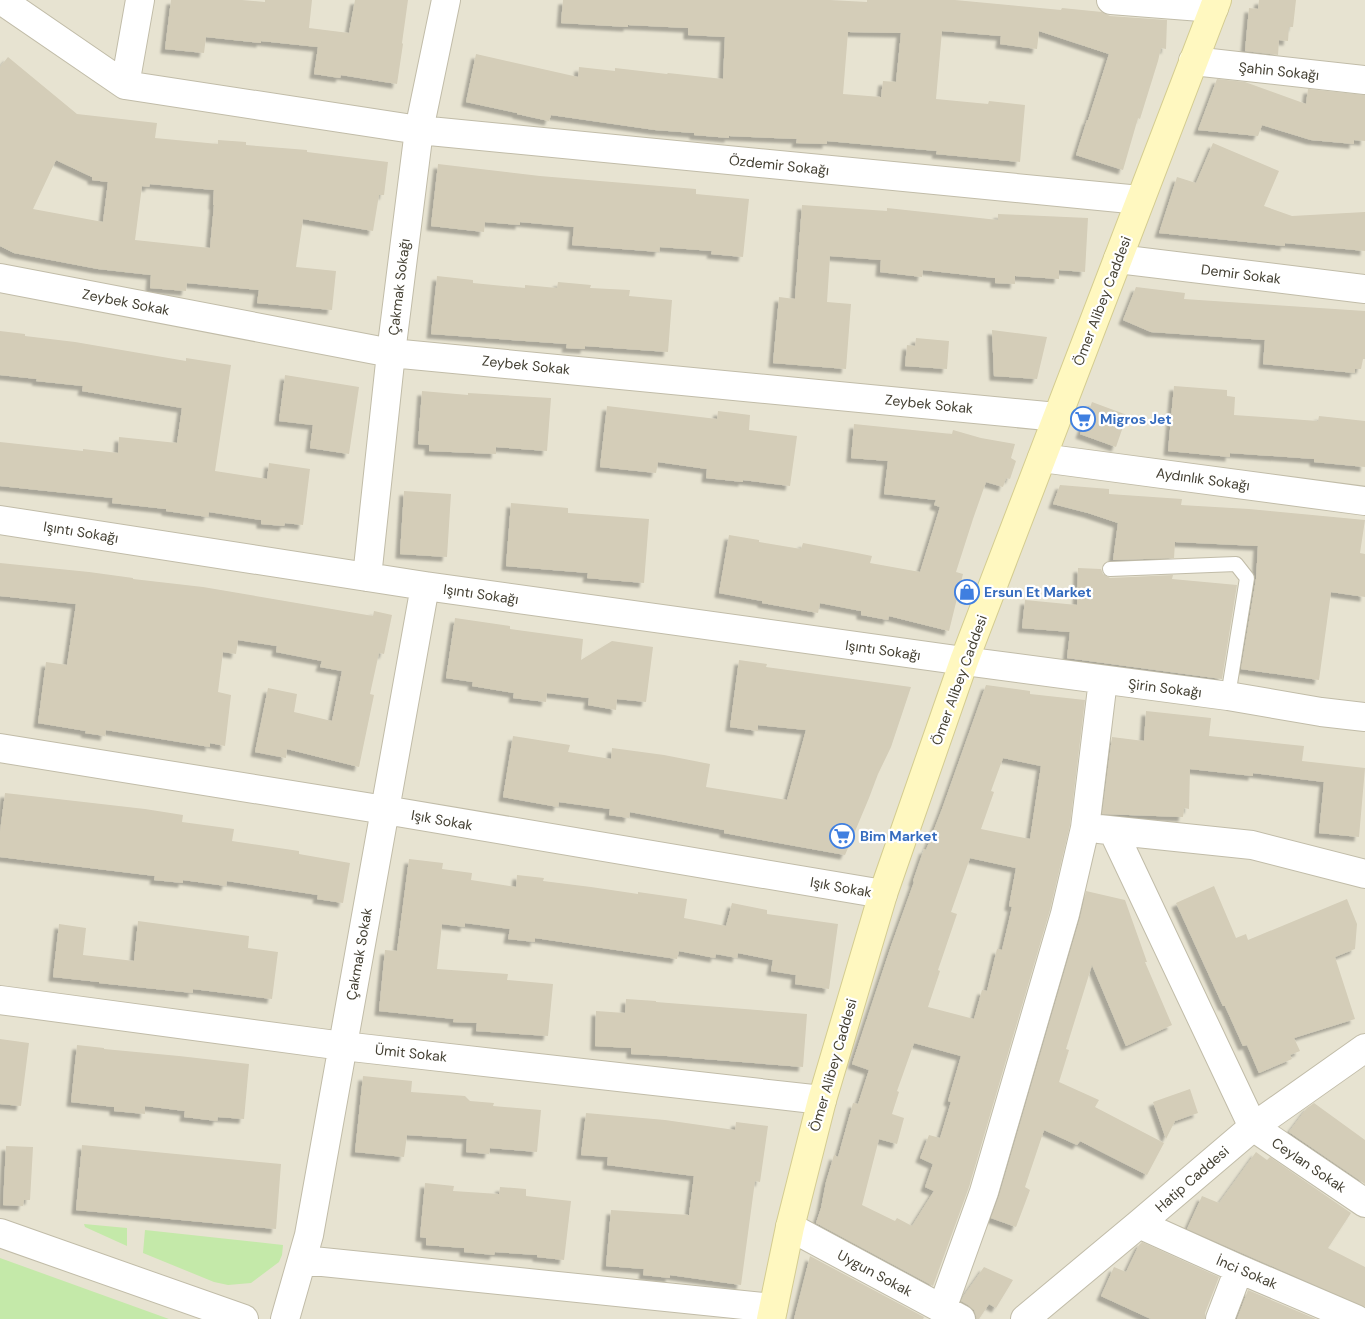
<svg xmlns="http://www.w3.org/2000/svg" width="1365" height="1319" viewBox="0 0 1365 1319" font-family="'DM Sans',sans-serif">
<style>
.residential{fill:#e7e3d1}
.green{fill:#c4e9a9}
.building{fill:#d4cdb8;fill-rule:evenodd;filter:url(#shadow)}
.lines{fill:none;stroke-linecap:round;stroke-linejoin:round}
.service-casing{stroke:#c1bca8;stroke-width:16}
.minor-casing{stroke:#c1bca8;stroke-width:30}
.secondary-casing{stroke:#d4cc90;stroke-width:30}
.service{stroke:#fff;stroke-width:14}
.minor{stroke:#fff;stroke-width:28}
.secondary{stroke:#fff8c0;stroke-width:28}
.labels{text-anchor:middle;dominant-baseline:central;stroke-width:4.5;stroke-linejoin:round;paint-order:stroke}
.street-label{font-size:14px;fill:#444033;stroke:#fff}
.shop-label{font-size:14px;font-weight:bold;fill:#366cbe;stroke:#fff;text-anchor:start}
</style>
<defs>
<filter id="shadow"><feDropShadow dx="-4.5" dy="4.5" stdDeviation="1" flood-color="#0004"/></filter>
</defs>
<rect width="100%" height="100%" fill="#f2f0e3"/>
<path class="residential" d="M0,0H1365V1319H0Z"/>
<path class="green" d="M84,1224L127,1228V1246L85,1227Z
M145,1230L283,1245L282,1255L279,1262L251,1283L228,1285L214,1282L143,1253Z
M0,1258L169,1319H0Z"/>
<path class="building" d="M171,0H242L265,2V0H312L309,28L349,33L355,0H408L402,43L403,44L397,84L341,75L340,78L314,74L318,47L261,41V43L206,37L204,53L165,49Z
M563,0H830L867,2V0H955L1061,10L1062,8L1102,12L1110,16L1167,20L1166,49L1161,48L1158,61L1140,119L1138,118L1123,170L1076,155L1087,120H1088L1109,54L1039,31L1037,49L1000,44L1001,36L942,31L936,99L988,104L989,101L1025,105L1020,162L936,154L937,151L827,141V144L796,143L797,139L729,136V138L694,135V133L655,130L551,115L549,121L517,114V113L466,102L476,54L578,77L579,67L615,71V68L667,74L668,73L723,79L725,37L688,35V28L628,25V27L561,23ZM848,32L901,33L896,82L883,81L881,97L843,94Z
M1259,0H1296L1293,27H1289L1288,41L1279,40L1278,55L1245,51L1249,8L1258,9Z
M8,57L77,114L157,123L155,138L218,144V140L246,142V145L307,150V152L388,162L384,195H379L373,231L303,219L296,267L336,271L332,310L257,303L259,290L187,283L186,291L150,288L151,275L98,269L14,253L0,246V67ZM56,160L92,177V180L108,182L103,222L33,209ZM150,184L214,190L213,205H214L210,248L135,240L142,186L149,187Z
M1217,79L1245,82L1306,104L1308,89L1365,95V141L1354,140V144L1311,140L1262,125L1258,136L1198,130Z
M1213,143L1279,171L1264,206L1292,216L1365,212V251L1285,243V246L1159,233L1177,177L1196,183Z
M438,164L540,176L696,189V194L749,199L743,257L711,254L712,251L660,247L659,252L572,245L574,227L520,222V225L485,222L484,232L431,226Z
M802,205L887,211V208L998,220V214L1088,218L1085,272L1059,270V279L1015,276V284L995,283V278L923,270L922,277L880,272L881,260L830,256L827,302L851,304L846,369L773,363L779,297L795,299Z
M437,276L473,280V283L525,288V285L557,288L558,282L591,285L590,288L630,290L629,296L672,300L668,352L585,346V349L566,348L567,344L431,334Z
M1136,287L1185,293L1184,299L1365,311V359H1363L1361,369H1355V373L1263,364L1265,340L1151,332L1123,320Z
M992,330L1047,337L1037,379L994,376Z
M0,331L25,334V336L75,342L186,361V358L231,365L215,471L267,479L269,463L310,469L303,525L285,523L284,526L261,524V520L209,512L208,517L166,511V509L112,503L113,498L0,486V442L83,451V449L118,453L119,437L177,443L182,408L82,391L83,386L36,381L37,379L0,375Z
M916,338L949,341L947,369L905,366L907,345L915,346Z
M285,375L359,387L349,454L310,448L313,425L279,421Z
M1174,386L1227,390V396L1235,397L1234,415L1318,421L1319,416L1365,421V467L1314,462V459L1230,453V457L1168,451Z
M422,391L468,395V393L551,398L547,451L496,447V454L429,451V445L418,444Z
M1092,402L1127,415L1116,447L1080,434Z
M607,406L717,419L718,411L750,415L749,430L797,436L790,486L743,480V482L706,478L707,469L658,462L656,473L600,467Z
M854,424L952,434L953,430L981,438L1015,444L1011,458L1016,461L1010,479L1006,478L1003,487L986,482L973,519L956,572L963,574L949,631L889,616L888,620L861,615V611L820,603L818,613L762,603V601L719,593L729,535L759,540V542L801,549L803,543L852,552L872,556L870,563L920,572L940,507L934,505L936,500L884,494L888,461L851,458Z
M1060,485L1109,489V494L1182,499L1181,505L1249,509L1365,520L1360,553L1365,554V597L1331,592L1319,680L1241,669L1256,579L1258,546L1175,542L1174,558L1113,560L1118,523L1088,513L1053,504Z
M404,491L451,494L447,557L400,554Z
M511,503L568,508V513L649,519L644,583L587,578L588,573L506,566Z
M0,563L89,572L133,578V579L203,587L373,616L374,611L392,615L384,654L379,653L370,694L374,695L359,767L287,749L286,758L255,752L268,688L297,694L294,712L332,721L342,671L320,667L322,661L276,652L277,646L238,640L236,654L223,652L218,692L231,695L225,746L210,743V747L106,730L105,736L85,733L86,731L38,723L46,662L67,665L76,604L0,596Z
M1078,568L1101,569L1103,574L1110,578L1173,575L1172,579L1237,585L1222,679L1067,658L1070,632L1022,628L1025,600L1077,605Z
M455,618L510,626V629L583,639L581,660L612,641L653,647L646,702L617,699L616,710L588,705L589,698L547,693L546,702L513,698L514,693L472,686L473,682L446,678Z
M739,660L767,664L766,667L911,687L891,747L878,774L869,798L845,855L724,833V830L630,812L629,818L609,815L610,809L559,802L558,807L503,797L513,736L570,745L568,752L611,759L612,748L664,755L710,764L706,787L787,800L806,730L758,725V731L730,727Z
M986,685L1030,691V694L1085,700L1070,825L1050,910L969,1187L933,1286L816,1223L821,1208L826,1182L834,1155L838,1157L853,1103L858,1104L869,1070L852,1064L891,946L914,882L913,881L924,849L926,850L942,809ZM1003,758L1041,766L1030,839L981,829L994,792L991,791ZM970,858L1016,868L1009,906L1012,907L1002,950L997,949L987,991L982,990L974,1019L928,1007L940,971L938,970L957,914L951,912ZM914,1043L961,1056L948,1101L951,1102L940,1138L929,1135L920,1158L933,1164L925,1187L934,1191L912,1226L897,1218L895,1221L862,1205L879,1139L897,1144L904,1118L892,1114L899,1092L897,1091Z
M1146,711L1211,718L1209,736L1304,746L1302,761L1365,768L1359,837L1319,833L1324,782L1253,773V776L1190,769L1189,809L1184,808L1183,817L1102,814L1112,737L1144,741Z
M5,793L145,809L183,815L182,822L234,829L232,841L299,851V854L350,863L343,903L317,899L318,895L227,881L226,886L183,880V883L154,880L155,876L0,857V832Z
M409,859L443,863L442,869L472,873L471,880L516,887L517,875L544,878L543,881L591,887L638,894V892L687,899L684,918L726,926L732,903L767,910V914L838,924L829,989L795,984L796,975L771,971L773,960L738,953L737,958L716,954L715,958L679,951L677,959L535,938V942L508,939L510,929L465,923V927L442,924L437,969L508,974L507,980L553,984L548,1036L476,1031L477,1023L453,1022L454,1019L379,1011L385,950L397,951Z
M1214,886L1236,938L1246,934L1248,940L1347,899L1357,924L1355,949L1335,957L1355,1019L1294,1038L1300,1051L1290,1055L1292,1059L1259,1073L1247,1045L1243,1046L1225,1006H1223L1176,903Z
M1086,891L1125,900L1147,962H1145L1172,1025L1126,1046L1092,965L1066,1049L1069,1050L1059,1082L1099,1100L1095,1107L1164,1143L1147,1175L1080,1141L1077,1145L1044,1130L1025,1187L1030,1190L1016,1227L991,1218L999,1196L1080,918Z
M138,921L249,936L248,948L278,952L272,999L193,989V993L99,983V982L53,977L59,924L86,928L83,955L134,961Z
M626,999L656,1001V1002L807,1014L803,1067L667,1056L631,1054V1048L595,1046L596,1011L625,1013Z
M0,1039L29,1043L21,1106L0,1104Z
M77,1045L104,1048V1049L179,1056L249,1064L244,1119L218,1117L217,1121L184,1117L185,1111L145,1106V1114L114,1111V1107L71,1102Z
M363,1076L412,1081L411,1092L465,1096L470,1101L494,1103L493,1106L541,1110L537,1152L490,1148L489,1154L466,1152L467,1139L407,1135L404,1157L355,1152Z
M1190,1089L1198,1113L1175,1121L1166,1139L1153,1102Z
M1314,1103L1365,1140V1184L1289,1132L1307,1108Z
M586,1113L665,1120L735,1130L736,1122L768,1126L760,1182L755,1181L741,1285L670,1275V1278L643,1275L644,1269L606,1266L611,1210L689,1215L694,1176L607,1165L608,1157L581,1155Z
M82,1145L281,1164L276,1229L76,1210Z
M6,1146L33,1147L30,1200H24L23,1206L3,1205Z
M1256,1152L1267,1160L1270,1157L1351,1213L1328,1248L1365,1267V1307L1187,1229L1202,1196L1219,1203Z
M425,1183L454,1186L453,1191L499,1194L500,1187L526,1189V1196L571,1201L564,1260L537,1257V1255L495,1252L494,1255L464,1252V1248L426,1245V1238L420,1237Z
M1142,1242L1219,1277L1205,1313V1319H1151L1101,1296L1114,1267L1126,1272L1139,1245Z
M810,1256L924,1317L923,1319H794Z
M984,1267L1013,1280L996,1308L989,1304L979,1319H977L974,1310L968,1305L961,1301L963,1297Z
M1248,1290L1316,1319H1237Z"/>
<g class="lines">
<defs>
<path id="service" d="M1110,569L1236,564L1247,578L1228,696"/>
<path id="minor" d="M1,0L125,85L419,130L1140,200
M1111,0L1214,8
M1193,61L1365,80
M125,85L140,0
M1118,259L1365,289
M0,278L391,353L1057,417
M1042,458L1365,501
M0,520L425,586L964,661L1228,696L1321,712L1365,717
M367,577L391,353L419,130L446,0
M0,748L385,810L883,894
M1099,829L1252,845L1365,874
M1113,831L1253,1127L1365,1203
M0,1000L343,1046L822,1100
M1139,1224L1239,1269L1356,1319
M790,1227L961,1319
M0,1233L244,1319
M303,1260L773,1308
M942,1309L984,1192L1065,914L1085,828L1103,680
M285,1319L309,1235L425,586
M1025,1319L1139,1224L1253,1127L1365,1048
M1220,1319L1239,1269"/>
<path id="secondary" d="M771,1319L790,1227L822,1100L883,894L964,661L1217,0"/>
</defs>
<use href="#service" class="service-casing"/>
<use href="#minor" class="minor-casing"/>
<use href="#secondary" class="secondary-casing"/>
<use href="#service" class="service"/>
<use href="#minor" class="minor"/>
<use href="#secondary" class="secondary"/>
</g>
<defs>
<symbol id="supermarket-ring" viewBox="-11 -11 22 22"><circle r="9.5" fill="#fff" stroke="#3f7fe0" stroke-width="1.5"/><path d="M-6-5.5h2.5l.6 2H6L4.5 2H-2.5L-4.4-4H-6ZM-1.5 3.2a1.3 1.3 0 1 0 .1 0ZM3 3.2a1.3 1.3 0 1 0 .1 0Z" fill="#3f7fe0"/></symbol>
<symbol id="shop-ring" viewBox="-11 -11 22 22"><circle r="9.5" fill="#fff" stroke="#3f7fe0" stroke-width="1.5"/><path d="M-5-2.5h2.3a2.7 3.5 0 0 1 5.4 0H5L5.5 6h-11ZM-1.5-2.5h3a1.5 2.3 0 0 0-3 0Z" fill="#3f7fe0"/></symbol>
</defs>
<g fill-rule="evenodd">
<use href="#supermarket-ring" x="1069" y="405" width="28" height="28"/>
<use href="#shop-ring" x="953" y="578" width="28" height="28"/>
<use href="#supermarket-ring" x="828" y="822" width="28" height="28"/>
</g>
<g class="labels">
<g class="street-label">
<text transform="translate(1279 71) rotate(6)">Şahin Sokağı</text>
<text transform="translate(779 165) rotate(6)">Özdemir Sokağı</text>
<text transform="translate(1241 274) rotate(7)">Demir Sokak</text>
<text transform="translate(399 287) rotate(-83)">Çakmak Sokağı</text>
<text transform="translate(1102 301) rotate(-69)">Ömer Alibey Caddesi</text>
<text transform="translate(126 302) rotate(11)">Zeybek Sokak</text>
<text transform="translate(526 365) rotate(6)">Zeybek Sokak</text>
<text transform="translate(929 404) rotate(6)">Zeybek Sokak</text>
<text transform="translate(1203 479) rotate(8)">Aydınlık Sokağı</text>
<text transform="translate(81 532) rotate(9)">Işıntı Sokağı</text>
<text transform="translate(481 594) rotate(8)">Işıntı Sokağı</text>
<text transform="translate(883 650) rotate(8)">Işıntı Sokağı</text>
<text transform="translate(959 680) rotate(-70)">Ömer Alibey Caddesi</text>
<text transform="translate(1165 688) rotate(7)">Şirin Sokağı</text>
<text transform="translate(442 820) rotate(10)">Işık Sokak</text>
<text transform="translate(841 887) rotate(10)">Işık Sokak</text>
<text transform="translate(359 954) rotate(-80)">Çakmak Sokak</text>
<text transform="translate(411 1053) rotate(6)">Ümit Sokak</text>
<text transform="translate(833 1065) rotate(-74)">Ömer Alibey Caddesi</text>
<text transform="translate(1309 1165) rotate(34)">Ceylan Sokak</text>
<text transform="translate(1192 1179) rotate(-41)">Hatip Caddesi</text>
<text transform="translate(1247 1272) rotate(23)">İnci Sokak</text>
<text transform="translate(875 1273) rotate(28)">Uygun Sokak</text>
</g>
<g class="shop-label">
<text x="1100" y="419">Migros Jet</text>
<text x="984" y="592">Ersun Et Market</text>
<text x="860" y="836">Bim Market</text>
</g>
</g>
</svg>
